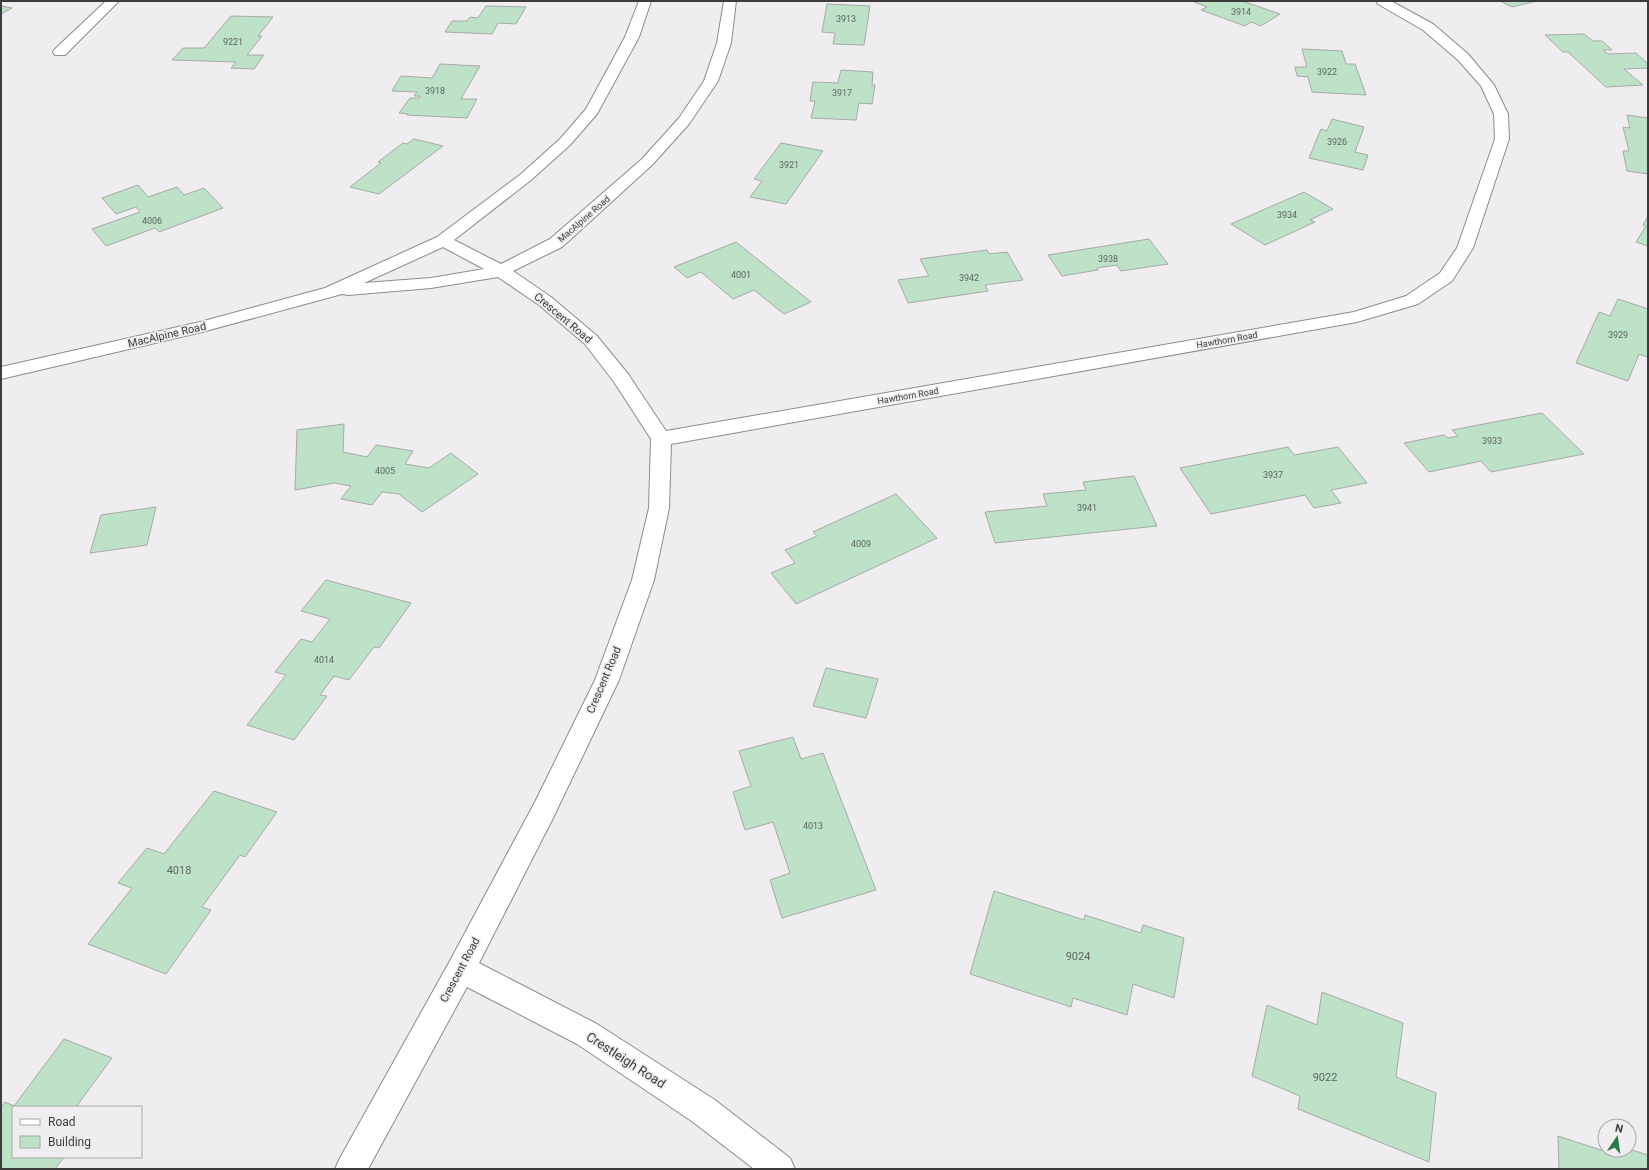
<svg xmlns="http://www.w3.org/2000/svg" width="1649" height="1170" viewBox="0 0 1649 1170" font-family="Roboto,sans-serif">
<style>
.building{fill:#bee2c8;stroke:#a6a9a7}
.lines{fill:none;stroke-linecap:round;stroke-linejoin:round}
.street-casing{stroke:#8d8b8d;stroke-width:2}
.street{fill:#fff;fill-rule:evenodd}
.labels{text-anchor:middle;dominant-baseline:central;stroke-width:3.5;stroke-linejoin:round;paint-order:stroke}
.number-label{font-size:9px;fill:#5c6660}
.far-street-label{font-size:9px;fill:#3c3c3d;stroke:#f0edf0}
.street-label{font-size:11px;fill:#3c3c3d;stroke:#f0edf0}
.near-number-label{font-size:11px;fill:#5c6660}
.near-street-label{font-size:13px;fill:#3c3c3d;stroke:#f0edf0}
</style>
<rect width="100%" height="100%" fill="#f0edf0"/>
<path class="building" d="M1192,1H1242L1280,14L1261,26L1251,22L1245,26L1201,10L1207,7Z
M1500,1H1537L1512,7Z
M827,4L870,6L864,45L833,44L835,33L822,32Z
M1,6L12,8L1,14Z
M486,6L526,7L516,24L498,23L492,34L445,32L452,21H467L470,17L478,18Z
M231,16L273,17L258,36H262L247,55H264L254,69L231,68L236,62L172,60L183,48H204Z
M1584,34L1593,41H1602L1612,50H1603L1608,54L1636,53L1648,64V68L1624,69L1643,85L1606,87L1568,52H1563L1545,35Z
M1302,49L1342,51L1346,64H1355L1366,95L1312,92L1308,77L1297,76L1295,67H1307Z
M440,64L480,66L461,99H477L467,118L407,115L408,114L399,113L410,98H419L420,96H414L417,92L392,91L401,76L432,78Z
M841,70L873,72L872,85H875L872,104L859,103L856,120L811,118L815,101H810L813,82L838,83Z
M1627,115L1648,118V174L1627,171L1623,151H1629L1623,127L1630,128Z
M1332,119L1364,127L1355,152L1368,155L1363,170L1309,158L1321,129L1327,131Z
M414,139L443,146L379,194L350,187L381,163L378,162L403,143L407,144Z
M781,143L823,151L786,204L750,197L762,181L754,179Z
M138,185L148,197L177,187L184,195L204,188L223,208L159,232L155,228L106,246L92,229L140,212L136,207L116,214L102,198Z
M1304,192L1333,209L1310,220L1315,222L1265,245L1231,224Z
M1648,216V246L1636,242L1646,226L1643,225Z
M1149,239L1168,264L1121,271L1117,265L1097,268L1098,270L1062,276L1048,255Z
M736,242L811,302L784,314L754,290L733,299L701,272L687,278L674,267Z
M987,250L989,254L1007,252L1023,280L985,285L988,291L908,303L898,280L929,276L920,259Z
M1618,299L1648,309V357L1639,354L1628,381L1576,363L1599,312L1610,316Z
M1542,413L1584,454L1491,472L1481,461L1429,472L1404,443L1444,435L1448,438L1458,436L1452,430Z
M344,424L343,452L367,457L376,445L413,451L405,464L429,468L451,453L478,474L422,512L399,494L382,492L372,505L341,499L351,486L334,483L295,490L297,430Z
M1288,447L1294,455L1338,447L1367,483L1331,490L1341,503L1314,508L1305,495L1211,514L1180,468Z
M1134,476L1157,526L995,543L985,512L1047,506L1043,494L1086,490L1083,482Z
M896,494L937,538L796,604L771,573L795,563L785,550L817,536L813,532Z
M156,507L147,545L90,553L101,515Z
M326,580L411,603L379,648L374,647L349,680L334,676L320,695L327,696L294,740L247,725L286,675L275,672L301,639L312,642L330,619L301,611Z
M826,668L878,679L866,718L813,706Z
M793,737L801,759L823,753L876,890L782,918L770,880L790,873L773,822L745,830L733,792L751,786L739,751Z
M214,791L277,812L245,857L240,855L202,907L211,910L166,974L88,944L132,888L118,883L147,848L164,854Z
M994,891L1084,920L1085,915L1141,933L1143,925L1184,938L1174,998L1133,984L1127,1015L1073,998L1071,1007L970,974Z
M1322,992L1403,1023L1396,1077L1436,1093L1429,1162L1298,1109L1300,1096L1252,1076L1267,1005L1317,1025Z
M64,1039L112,1058L76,1107H13V1157H64L55,1169H1V1108L5,1102L14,1106Z
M1558,1136L1613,1154V1150H1629V1149L1648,1155V1169H1559Z"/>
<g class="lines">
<defs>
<path id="street" d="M106,1H119L65,55H55L53,52L55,49Z
M639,1H651L639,37L597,114L570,145L531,180L454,240L501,264L550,239L642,159L679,118L704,81L717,43L724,1H736L731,43L718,81L689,124L652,165L562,247L513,271L551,297L597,336L628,374L666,431L1354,312L1406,296L1440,273L1457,248L1495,139L1494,114L1481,86L1458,60L1423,30L1378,4L1376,1H1391L1433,24L1468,54L1494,85L1508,114L1509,139L1473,248L1452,281L1418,304L1357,322L671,444L669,508L654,580L619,680L553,818L479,963L597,1024L715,1100L790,1158L795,1169H754L693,1122L577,1044L467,987L368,1169H335L340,1158L451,959L535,802L595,680L632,580L649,508L651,439L614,382L585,344L539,305L498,277L431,288L348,295L342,294L202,332L1,379V367L200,322L325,288L437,237L521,174L560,139L586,109L625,37ZM443,247L484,269L431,278L364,283Z"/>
</defs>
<use href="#street" class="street-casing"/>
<use href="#street" class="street"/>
</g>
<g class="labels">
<g class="number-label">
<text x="1241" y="12">3914</text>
<text x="846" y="19">3913</text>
<text x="233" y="42">9221</text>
<text x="1327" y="72">3922</text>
<text x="435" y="91">3918</text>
<text x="842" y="93">3917</text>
<text x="1337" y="142">3926</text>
<text x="789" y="165">3921</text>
<text x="1287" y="215">3934</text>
<text x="152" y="221">4006</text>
<text x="1108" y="259">3938</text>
<text x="741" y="275">4001</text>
<text x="969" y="278">3942</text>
<text x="1618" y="335">3929</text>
<text x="1492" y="441">3933</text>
<text x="385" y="471">4005</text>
<text x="1273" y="475">3937</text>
<text x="1087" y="508">3941</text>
<text x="861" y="544">4009</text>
<text x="324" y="660">4014</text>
<text x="813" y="826">4013</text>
</g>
<g class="far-street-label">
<text transform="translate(584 219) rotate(-41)">MacAlpine Road</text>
<text transform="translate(1227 340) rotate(-10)">Hawthorn Road</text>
<text transform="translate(908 396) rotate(-10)">Hawthorn Road</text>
</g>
<g class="street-label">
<text transform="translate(563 318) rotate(40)">Crescent Road</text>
<text transform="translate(167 335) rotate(-13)">MacAlpine Road</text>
<text transform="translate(604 680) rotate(-67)">Crescent Road</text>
<text transform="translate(460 970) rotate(-62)">Crescent Road</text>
</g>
<g class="near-number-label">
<text x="179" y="870">4018</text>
<text x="1078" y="956">9024</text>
<text x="1325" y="1077">9022</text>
</g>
<g class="near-street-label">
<text transform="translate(626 1060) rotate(33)">Crestleigh Road</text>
</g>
</g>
<rect width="1649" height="1170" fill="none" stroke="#3c3c3d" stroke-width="4"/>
<rect x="12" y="1106" width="130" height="52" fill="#f0edf0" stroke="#a8a6a8"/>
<rect x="20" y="1119" width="20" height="6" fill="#ffffff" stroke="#a8a6a8"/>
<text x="48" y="1126" font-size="12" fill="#3c3c3d">Road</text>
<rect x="20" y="1136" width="20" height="12" fill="#bee2c8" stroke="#a8a6a8"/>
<text x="48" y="1146" font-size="12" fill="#3c3c3d">Building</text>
<g transform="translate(1617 1138) rotate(13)"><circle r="19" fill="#f0edf0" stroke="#a8a6a8"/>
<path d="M0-3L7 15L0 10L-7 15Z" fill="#2b7a4a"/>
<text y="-6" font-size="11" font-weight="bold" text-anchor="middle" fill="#3c3c3d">N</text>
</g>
</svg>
